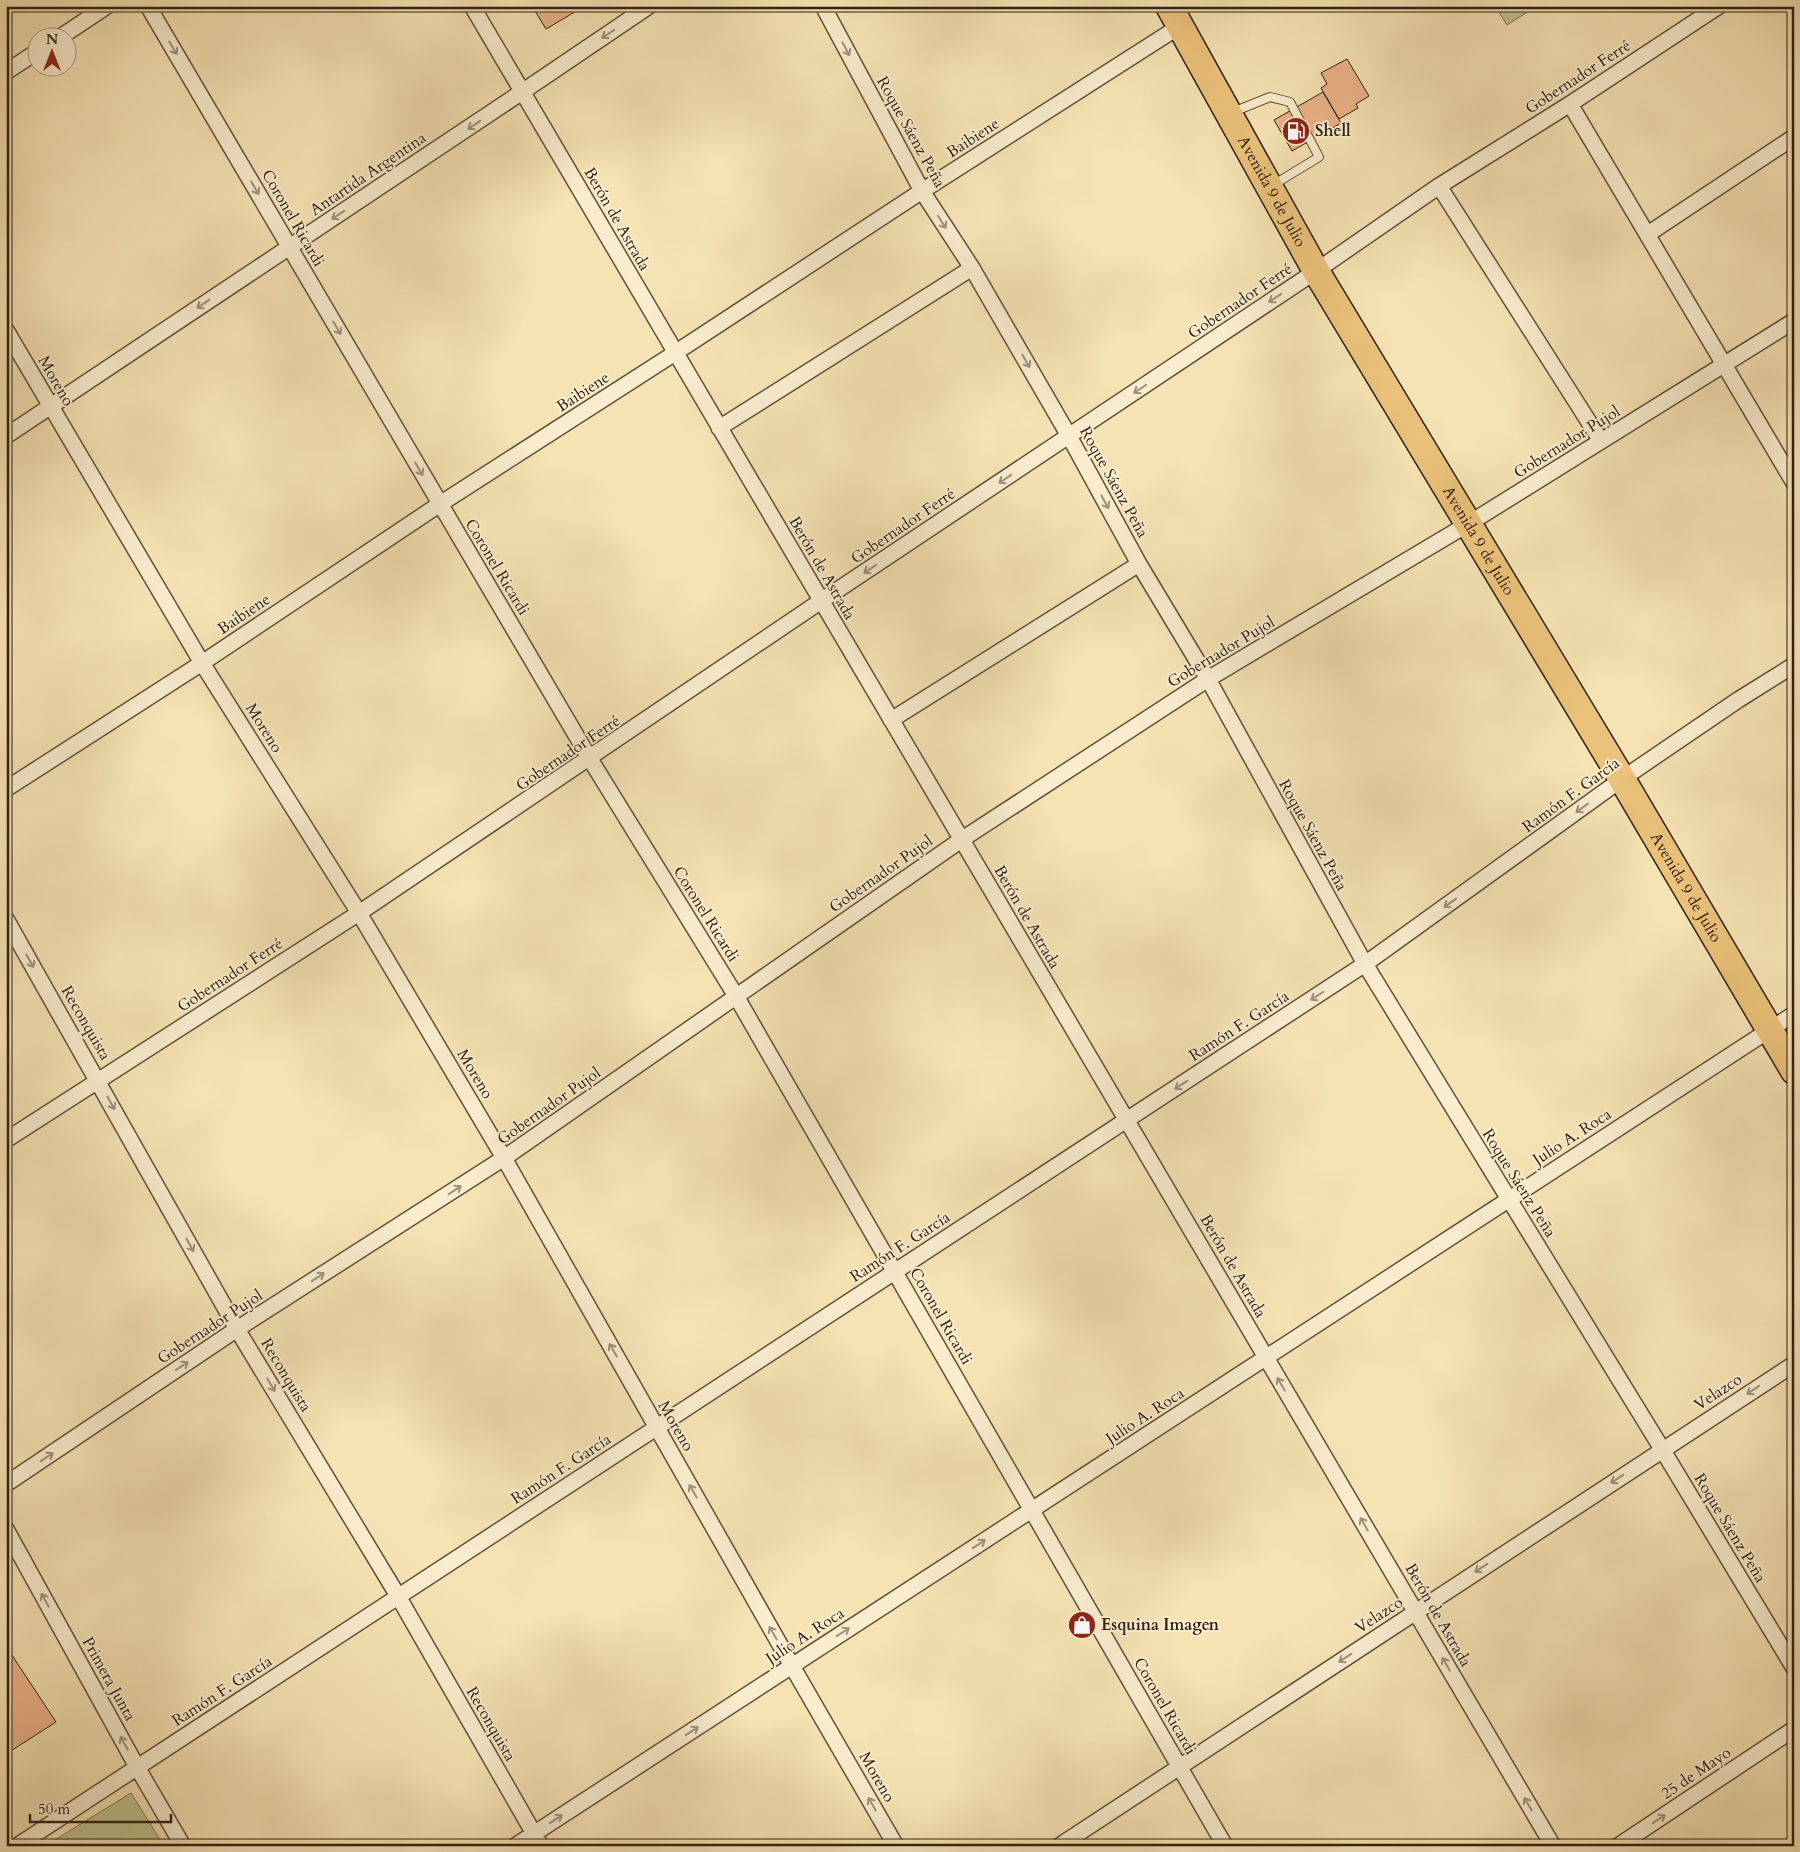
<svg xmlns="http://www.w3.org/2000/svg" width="1800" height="1852" viewBox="0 0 1800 1852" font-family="Cardo,serif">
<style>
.green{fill:#bdc38c;stroke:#767250}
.building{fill:#ecb48a;stroke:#2e2115}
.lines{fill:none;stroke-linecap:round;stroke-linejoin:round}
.service-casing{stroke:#60523c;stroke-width:10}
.minor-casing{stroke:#60523c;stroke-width:18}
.trunk-casing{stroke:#2e2115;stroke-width:29}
.service{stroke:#f9edce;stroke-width:8}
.minor{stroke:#f9edce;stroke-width:15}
.trunk{stroke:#ebc27a;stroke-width:26}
.oneway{stroke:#9e917b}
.labels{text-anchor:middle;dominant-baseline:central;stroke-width:4;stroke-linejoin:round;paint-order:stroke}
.street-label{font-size:16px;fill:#2e2115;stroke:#f9edce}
.poi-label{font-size:16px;font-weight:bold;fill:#2e2115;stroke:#f9edce;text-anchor:start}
</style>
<rect width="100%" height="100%" fill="#f6e3b3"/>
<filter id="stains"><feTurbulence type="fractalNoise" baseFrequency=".004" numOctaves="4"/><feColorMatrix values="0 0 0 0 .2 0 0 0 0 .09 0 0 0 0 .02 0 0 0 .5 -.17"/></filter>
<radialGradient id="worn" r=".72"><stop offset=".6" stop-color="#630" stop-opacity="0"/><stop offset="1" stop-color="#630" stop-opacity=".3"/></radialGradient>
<path class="green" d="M1495,6H1537L1507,25Z
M131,1793L164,1846H45Z"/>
<path class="building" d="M532,6H585L546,29Z
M1347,59L1369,96L1356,104L1358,108L1339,119L1321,88L1327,84L1321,73Z
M1323,92L1341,123L1292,151L1274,120Z
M6,1646L56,1722L6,1754Z"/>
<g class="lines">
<defs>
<path id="service" d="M1233,112L1270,97L1290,102L1319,157L1273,185"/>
<path id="minor" d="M148,6L590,759L736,996L1225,1846
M472,6L1553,1846
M823,6L922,191L972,268L1069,436L1139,564L1208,679L1365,964L1662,1449L1794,1668
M59,38L107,6
M6,72L38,51
M1570,104L1794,483
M1439,186L1601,441
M1648,234L1794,137
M6,330L202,663L359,913L504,1158L792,1666L896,1846
M719,428L972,268
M6,436L522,92L649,6
M891,720L1139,564
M6,789L202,663L440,504L675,353L922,191L1180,26
M6,919L237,1329L398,1596L541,1846
M6,1140L359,913L821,601L1316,271L1439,186L1570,104L1719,6
M6,1484L237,1329L504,1158L961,840L1208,679L1468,524L1794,321
M6,1529L137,1767L183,1846
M17,1846L1365,964L1622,779L1738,700L1794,665
M515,1846L1794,1014
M1059,1846L1794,1364
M1618,1846L1794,1729"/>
<g id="trunk">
<path id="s1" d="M1169,6L1316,271L1622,779L1794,1071"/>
</g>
</defs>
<use href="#service" class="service-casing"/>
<use href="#minor" class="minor-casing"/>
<use href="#trunk" class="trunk-casing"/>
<use href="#service" class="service"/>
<use href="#minor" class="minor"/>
<use href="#trunk" class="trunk"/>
</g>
<defs><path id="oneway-shaft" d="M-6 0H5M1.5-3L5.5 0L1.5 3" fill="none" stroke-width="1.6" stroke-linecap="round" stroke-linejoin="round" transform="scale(1.25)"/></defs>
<g class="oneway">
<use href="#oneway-shaft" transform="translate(608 34) rotate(146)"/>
<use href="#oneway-shaft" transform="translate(173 48) rotate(59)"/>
<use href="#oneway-shaft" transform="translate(846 49) rotate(62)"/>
<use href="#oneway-shaft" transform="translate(474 125) rotate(146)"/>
<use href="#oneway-shaft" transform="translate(255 188) rotate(59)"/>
<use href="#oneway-shaft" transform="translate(338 215) rotate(146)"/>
<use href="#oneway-shaft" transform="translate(942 222) rotate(57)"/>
<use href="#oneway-shaft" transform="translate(1275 298) rotate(146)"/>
<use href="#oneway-shaft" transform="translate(203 304) rotate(146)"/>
<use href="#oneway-shaft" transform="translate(337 328) rotate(60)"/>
<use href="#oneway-shaft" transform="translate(1026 361) rotate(60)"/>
<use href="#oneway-shaft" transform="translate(1140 389) rotate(146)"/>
<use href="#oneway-shaft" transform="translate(419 469) rotate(60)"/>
<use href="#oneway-shaft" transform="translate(1005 479) rotate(146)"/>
<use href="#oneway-shaft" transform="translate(1105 502) rotate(61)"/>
<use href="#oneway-shaft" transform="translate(870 569) rotate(146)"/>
<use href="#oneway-shaft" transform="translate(1582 808) rotate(144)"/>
<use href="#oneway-shaft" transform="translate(1450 903) rotate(144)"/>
<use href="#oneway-shaft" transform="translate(30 961) rotate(60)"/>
<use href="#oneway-shaft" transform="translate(1317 996) rotate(147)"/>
<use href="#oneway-shaft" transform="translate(1181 1085) rotate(147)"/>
<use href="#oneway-shaft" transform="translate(111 1103) rotate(61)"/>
<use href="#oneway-shaft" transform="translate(455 1190) rotate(-33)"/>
<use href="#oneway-shaft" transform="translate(190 1245) rotate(61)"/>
<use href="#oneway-shaft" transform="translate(318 1277) rotate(-33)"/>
<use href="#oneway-shaft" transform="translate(613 1350) rotate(-120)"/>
<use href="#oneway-shaft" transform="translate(182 1366) rotate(-34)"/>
<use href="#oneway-shaft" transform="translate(1281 1384) rotate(-120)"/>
<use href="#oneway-shaft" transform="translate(271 1385) rotate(59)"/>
<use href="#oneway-shaft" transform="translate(1753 1390) rotate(147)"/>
<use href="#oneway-shaft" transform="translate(47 1457) rotate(-34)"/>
<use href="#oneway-shaft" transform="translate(1617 1479) rotate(147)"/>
<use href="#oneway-shaft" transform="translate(693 1491) rotate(-120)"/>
<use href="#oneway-shaft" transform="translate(1364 1524) rotate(-120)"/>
<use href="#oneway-shaft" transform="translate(979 1544) rotate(-33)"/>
<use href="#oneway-shaft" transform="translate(1481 1568) rotate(147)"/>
<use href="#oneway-shaft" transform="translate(45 1600) rotate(-119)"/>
<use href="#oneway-shaft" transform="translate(843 1632) rotate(-33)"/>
<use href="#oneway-shaft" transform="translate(773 1633) rotate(-120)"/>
<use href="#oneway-shaft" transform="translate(1345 1658) rotate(147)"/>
<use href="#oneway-shaft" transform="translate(1446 1664) rotate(-120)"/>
<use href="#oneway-shaft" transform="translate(692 1731) rotate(-33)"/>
<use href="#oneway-shaft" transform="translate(124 1743) rotate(-119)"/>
<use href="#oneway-shaft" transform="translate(872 1804) rotate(-120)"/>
<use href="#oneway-shaft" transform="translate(1528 1804) rotate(-120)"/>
<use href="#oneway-shaft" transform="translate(556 1819) rotate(-33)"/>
<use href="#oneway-shaft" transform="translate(1659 1819) rotate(-34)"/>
</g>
<defs>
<symbol id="fuel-disc" viewBox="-11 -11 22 22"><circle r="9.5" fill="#8f2418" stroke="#f9edce"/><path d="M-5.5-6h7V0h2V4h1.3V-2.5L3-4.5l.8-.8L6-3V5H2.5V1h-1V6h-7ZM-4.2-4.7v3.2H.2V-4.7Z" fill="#fff"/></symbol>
<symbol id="shop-disc" viewBox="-11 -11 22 22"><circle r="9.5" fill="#8f2418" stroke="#f9edce"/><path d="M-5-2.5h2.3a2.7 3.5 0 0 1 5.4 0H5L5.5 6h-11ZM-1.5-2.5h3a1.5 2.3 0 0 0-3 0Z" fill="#fff"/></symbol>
</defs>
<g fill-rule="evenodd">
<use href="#fuel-disc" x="1280" y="115" width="32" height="32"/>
<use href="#shop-disc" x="1066" y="1609" width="32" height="32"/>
</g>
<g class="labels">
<g class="street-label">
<text transform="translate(1578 77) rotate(-33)">Gobernador Ferré</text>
<text transform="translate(911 132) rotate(61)">Roque Sáenz Peña</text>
<text transform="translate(973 138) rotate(-33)">Baibiene</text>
<text transform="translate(368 174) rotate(-34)">Antartida Argentina</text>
<text stroke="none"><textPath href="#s1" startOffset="212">Avenida 9 de Julio</textPath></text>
<text transform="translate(293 218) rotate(60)">Coronel Ricardi</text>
<text transform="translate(617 219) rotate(60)">Berón de Astrada</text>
<text transform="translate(1240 301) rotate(-34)">Gobernador Ferré</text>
<text transform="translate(56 381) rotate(60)">Moreno</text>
<text transform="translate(583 392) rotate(-33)">Baibiene</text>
<text transform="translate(1567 442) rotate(-32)">Gobernador Pujol</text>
<text transform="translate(1114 482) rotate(61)">Roque Sáenz Peña</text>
<text transform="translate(903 526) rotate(-34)">Gobernador Ferré</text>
<text stroke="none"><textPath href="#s1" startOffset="618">Avenida 9 de Julio</textPath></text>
<text transform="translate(497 567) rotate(59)">Coronel Ricardi</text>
<text transform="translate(822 568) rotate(60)">Berón de Astrada</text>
<text transform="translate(244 614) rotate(-34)">Baibiene</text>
<text transform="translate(1221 652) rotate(-31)">Gobernador Pujol</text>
<text transform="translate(264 728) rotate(58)">Moreno</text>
<text transform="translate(568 753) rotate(-34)">Gobernador Ferré</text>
<text transform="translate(1571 795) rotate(-36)">Ramón F. García</text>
<text transform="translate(1313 835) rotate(61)">Roque Sáenz Peña</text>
<text transform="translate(881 874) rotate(-35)">Gobernador Pujol</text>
<text stroke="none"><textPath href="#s1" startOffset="1022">Avenida 9 de Julio</textPath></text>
<text transform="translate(706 914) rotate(58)">Coronel Ricardi</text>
<text transform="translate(1027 917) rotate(60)">Berón de Astrada</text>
<text transform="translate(230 975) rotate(-33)">Gobernador Ferré</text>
<text transform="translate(86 1023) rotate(60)">Reconquista</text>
<text transform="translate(1239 1026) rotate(-33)">Ramón F. García</text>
<text transform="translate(475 1074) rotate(59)">Moreno</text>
<text transform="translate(549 1106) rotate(-35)">Gobernador Pujol</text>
<text transform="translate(1572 1137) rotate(-33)">Julio A. Roca</text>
<text transform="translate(1519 1183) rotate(58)">Roque Sáenz Peña</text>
<text transform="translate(900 1247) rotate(-33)">Ramón F. García</text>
<text transform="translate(1233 1266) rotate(60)">Berón de Astrada</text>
<text transform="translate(941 1316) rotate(60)">Coronel Ricardi</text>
<text transform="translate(210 1327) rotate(-33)">Gobernador Pujol</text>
<text transform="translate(286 1375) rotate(59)">Reconquista</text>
<text transform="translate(1718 1392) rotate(-33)">Velazco</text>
<text transform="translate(1145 1416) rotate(-33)">Julio A. Roca</text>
<text transform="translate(676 1426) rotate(60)">Moreno</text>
<text transform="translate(561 1469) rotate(-33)">Ramón F. García</text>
<text transform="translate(1730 1528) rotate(59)">Roque Sáenz Peña</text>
<text transform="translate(1379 1615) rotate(-33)">Velazco</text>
<text transform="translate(1438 1615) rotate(60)">Berón de Astrada</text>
<text transform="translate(805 1636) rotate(-33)">Julio A. Roca</text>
<text transform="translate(109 1679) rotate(61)">Primera Junta</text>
<text transform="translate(222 1691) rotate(-33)">Ramón F. García</text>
<text transform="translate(1165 1706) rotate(60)">Coronel Ricardi</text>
<text transform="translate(491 1724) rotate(60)">Reconquista</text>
<text transform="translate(1696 1773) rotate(-34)">25 de Mayo</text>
<text transform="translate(877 1777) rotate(60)">Moreno</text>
</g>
<g class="poi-label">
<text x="1315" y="131">Shell</text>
<text x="1101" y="1625">Esquina Imagen</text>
</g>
</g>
<rect width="1800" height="1852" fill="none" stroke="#f6e3b3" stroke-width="25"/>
<rect x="8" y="8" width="1785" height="1837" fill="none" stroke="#2e2115" stroke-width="2.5"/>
<rect x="12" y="12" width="1775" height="1827" fill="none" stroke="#2e2115"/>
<g transform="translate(52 52)"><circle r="24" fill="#f9edce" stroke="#a89b84"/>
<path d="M0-4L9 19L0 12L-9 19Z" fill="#8f2418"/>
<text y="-8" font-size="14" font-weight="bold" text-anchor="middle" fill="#2e2115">N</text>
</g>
<path d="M30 1814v8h141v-8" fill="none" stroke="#2e2115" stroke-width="2.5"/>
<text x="38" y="1814" font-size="15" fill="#2e2115" stroke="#f9edce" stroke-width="4" paint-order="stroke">50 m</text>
<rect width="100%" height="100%" filter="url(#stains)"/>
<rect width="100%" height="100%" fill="url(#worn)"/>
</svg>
